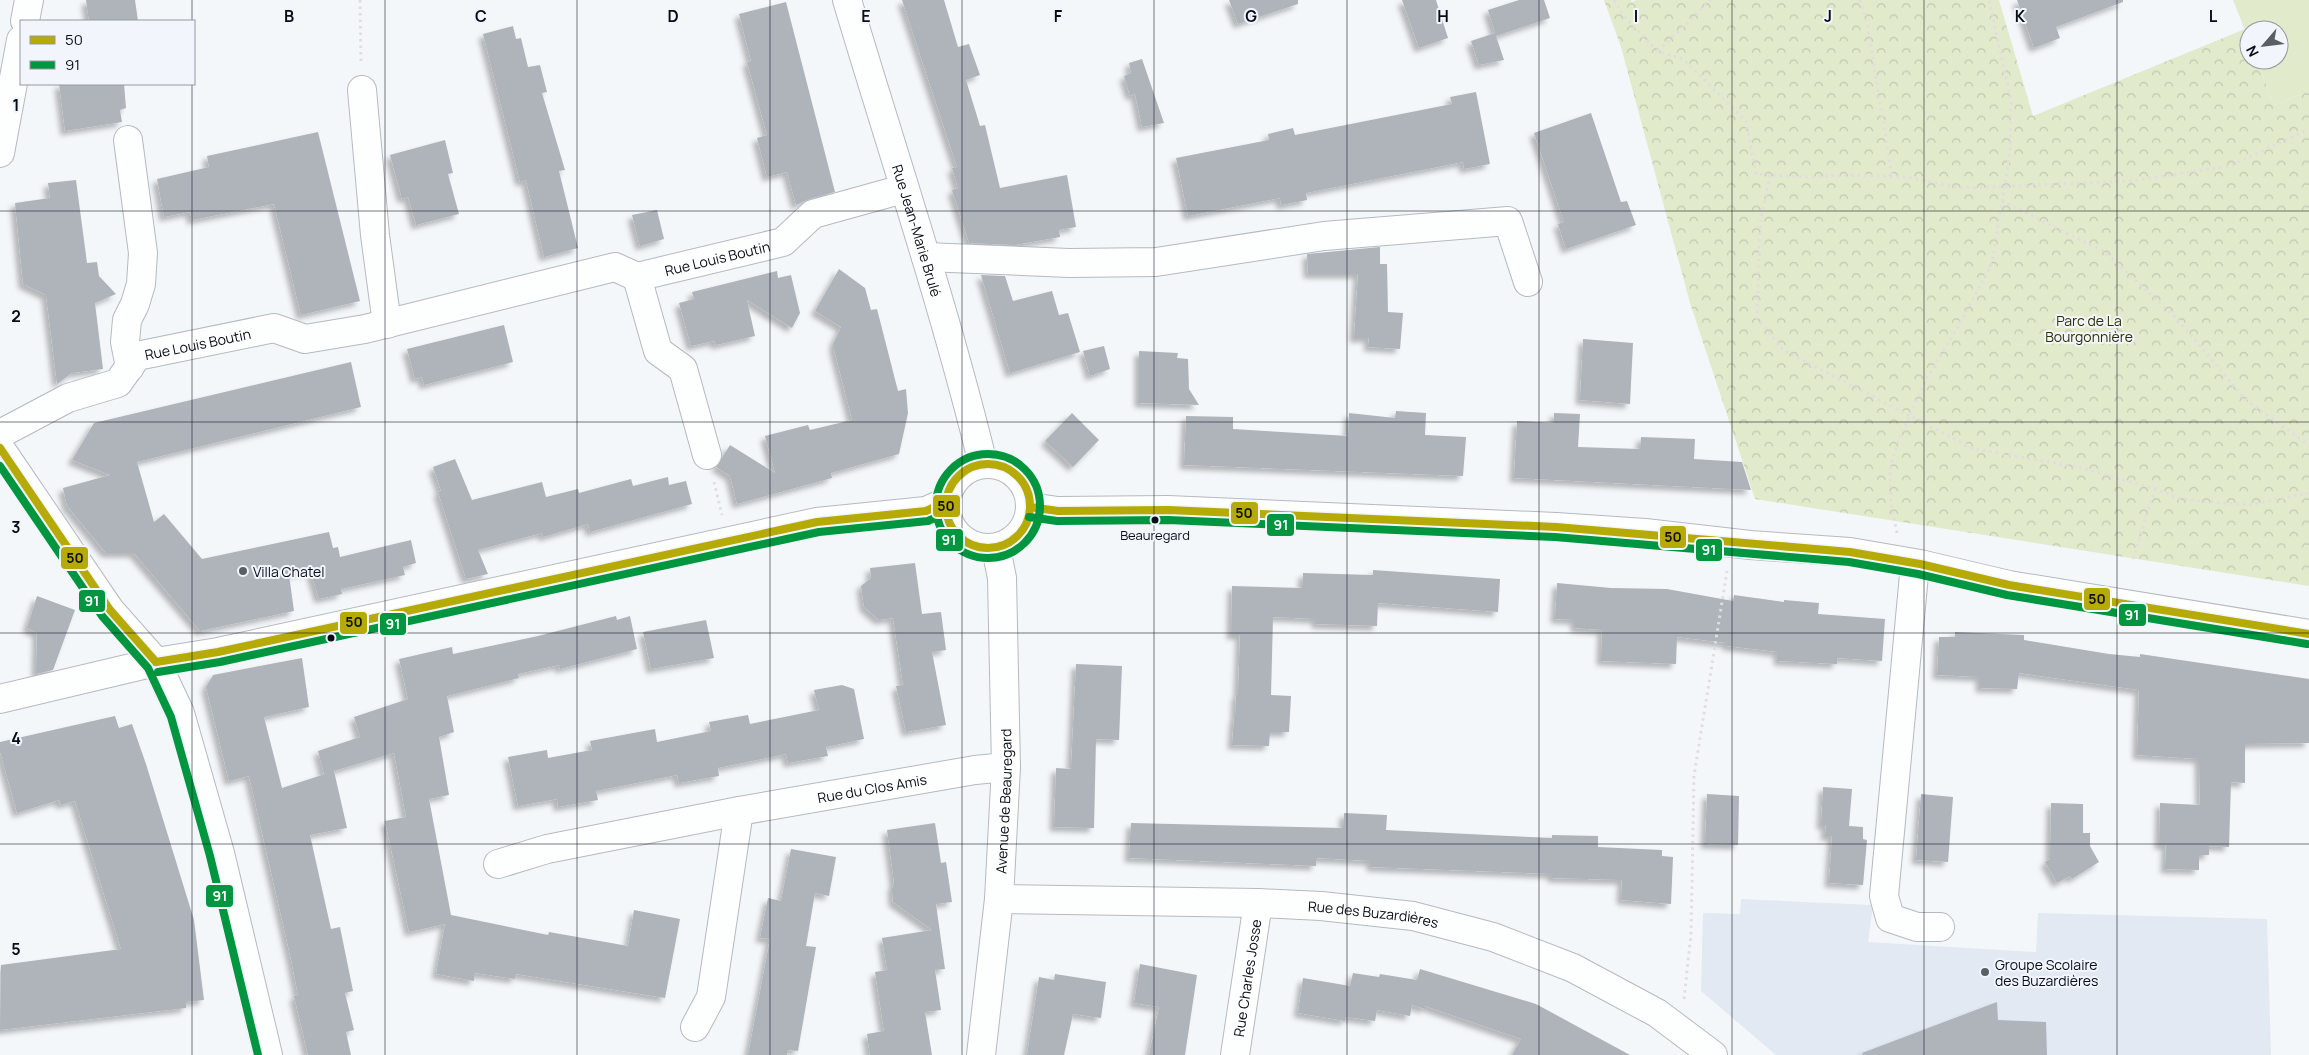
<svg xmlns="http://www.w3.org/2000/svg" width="2309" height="1055" viewBox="0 0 2309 1055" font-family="Manrope,sans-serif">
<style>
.built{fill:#e2e9f2}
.forest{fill:url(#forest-crowns)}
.pitch{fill:#e2eacc}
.building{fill:#afb4ba;filter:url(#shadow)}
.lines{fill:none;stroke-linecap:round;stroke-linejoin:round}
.minor-casing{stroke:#b5bac0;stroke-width:30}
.path{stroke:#dedee0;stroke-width:3;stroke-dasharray:2.5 4;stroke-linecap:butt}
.minor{stroke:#fdfefe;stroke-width:28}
.bus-1-casing{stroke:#f2f6fc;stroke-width:11}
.bus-2-casing{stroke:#f2f6fc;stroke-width:11}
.bus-1{stroke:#b5aa06;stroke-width:8}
.bus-2{stroke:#009640;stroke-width:8}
.grid{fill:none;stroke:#070d15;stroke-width:1;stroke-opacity:0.55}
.bus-dot{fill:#070d15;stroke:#f2f6fc;stroke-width:2}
.poi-dot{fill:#5a5f65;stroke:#f2f6fc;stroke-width:2}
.labels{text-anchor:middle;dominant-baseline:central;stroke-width:4;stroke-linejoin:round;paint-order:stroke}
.bus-label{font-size:13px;fill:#070d15;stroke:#f2f6fc}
.street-label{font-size:14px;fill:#070d15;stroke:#f2f6fc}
.park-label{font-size:14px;fill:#2c3300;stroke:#f2f6fc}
.poi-label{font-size:14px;fill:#070d15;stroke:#f2f6fc;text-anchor:start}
.grid-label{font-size:16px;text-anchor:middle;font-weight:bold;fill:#070d15;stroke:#f2f6fc;stroke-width:4;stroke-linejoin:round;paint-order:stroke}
.line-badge{stroke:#f2f6fc;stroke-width:2}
.badge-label{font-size:14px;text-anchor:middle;font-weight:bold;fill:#fff}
.pale-badge-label{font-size:14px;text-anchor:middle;font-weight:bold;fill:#111}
</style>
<defs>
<pattern id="forest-crowns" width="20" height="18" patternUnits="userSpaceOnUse" patternTransform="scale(1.25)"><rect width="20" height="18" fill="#e2eacc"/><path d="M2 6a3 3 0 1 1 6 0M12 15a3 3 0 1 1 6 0" fill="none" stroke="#c0c8ae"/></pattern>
<filter id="shadow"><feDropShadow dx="-4.5" dy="4.5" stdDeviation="2.5" flood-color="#0004"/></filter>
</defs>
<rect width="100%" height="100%" fill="#f4f7fa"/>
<path class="built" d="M1741,899L1873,905L1868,942L2036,952L2038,913L2267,919L2271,1055H1776L1701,991L1703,913L1740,914Z"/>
<path class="forest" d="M1604,0H1631L1632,2L1636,0H1999L2033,116L2245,29L2249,40V60H2257L2274,105L2309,91V586L1755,499L1690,303L1621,47Z"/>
<path class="pitch" d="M2233,0H2309V91L2274,105L2257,60H2279V30H2249V40Z"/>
<path class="building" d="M86,0H135L138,21H89Z
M902,0H944L958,47L969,44L980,75L966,80L980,126L985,125L1000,188L1067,175L1076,227L1059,230L1060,237L1015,245L969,243L952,190L958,188L952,168L957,167Z
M1229,0H1298V4L1238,24Z
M1402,0H1436L1448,38L1419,48Z
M1519,0H1544L1550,18L1496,36L1504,60L1479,65L1471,41L1495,33L1488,10Z
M2017,0H2123V2L2056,27L2060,38L2034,48Z
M786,2L835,192L809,199L796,205L787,172L767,177L757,138L767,135L747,62L751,61L739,14Z
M513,26L516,39L521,38L528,67L540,65L547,92L542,93L565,170L559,171L578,248L544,257L526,180L520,182L483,34Z
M1142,59L1164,123L1142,127L1135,94L1130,96L1124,76L1131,73L1129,63Z
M59,84H124L126,108L120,110L122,122L65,131Z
M1476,92L1490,164L1464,169L1463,162L1306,193L1307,200L1281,205L1280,198L1188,216L1176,158L1269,140L1268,134L1293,128L1295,135L1452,104L1450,97Z
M1591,113L1621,202L1627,201L1636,225L1566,249L1558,224L1564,222L1534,133Z
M318,132L360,301L301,315L274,204L192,220L190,212L164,217L157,179L209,167L207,156Z
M445,140L453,173L448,174L459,214L416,225L408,197L402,199L390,155Z
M76,180L87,263L97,262L99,276L116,294L95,303L103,369L72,373L57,384L46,295L23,284L15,203L50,198L48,183Z
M657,210L664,239L640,246L632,215Z
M1380,247V264H1387L1388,312L1403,313L1400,349L1368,347L1369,338H1354L1358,274H1308L1307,254Z
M839,269L865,288L871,310L877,309L898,391L906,389L908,413L899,454L831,473L832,478L737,504L730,476L716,467L730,445L775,473L765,436L808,425L810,430L852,420L834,349V342L841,327L815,311Z
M777,271L778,278L791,275L800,313L792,328L747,300L755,336L716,345L714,341L691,346L679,303L694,299L692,292Z
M981,275L1005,276L1013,301L1052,291L1059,315L1068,313L1080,352L1010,373Z
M504,325L513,362L424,385L422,377L415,379L407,349Z
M1583,339L1633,343L1630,404L1580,400Z
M1104,346L1110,369L1090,376L1083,351Z
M1139,351L1178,353L1177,358L1188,359L1189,389L1199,405L1139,403Z
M351,362L361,407L137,462L154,522L164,514L202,559L329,532L333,548L338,547L340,557L411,540L416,563L403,567L405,575L341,589L342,594L319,599L310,570L289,575L294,611L200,631L134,553H106L67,506L63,488L110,475L72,460L94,423Z
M1396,411L1426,413L1425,435L1466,437L1463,476L1184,465L1186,416L1233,417V429L1348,436L1349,413L1395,418Z
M1072,413L1099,440L1073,467L1045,441Z
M1554,413L1580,414L1578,447L1640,449L1641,437L1695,439L1694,459L1742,462L1751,490L1514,478L1517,421L1554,423Z
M455,459L472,500L542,482L546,497L578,489L579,493L631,479L633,486L668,477L669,485L686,481L692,504L590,532L588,524L543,537L542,533L478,550L488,574L466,579L438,492L441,491L433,467Z
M915,563L922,614L941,612L946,650L932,652L946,725L906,732L896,686L903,685L893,618L879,620L864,607L861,586L871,578L870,568Z
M1373,570L1500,579L1498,612L1378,603L1377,626L1316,624V619L1273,617L1271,695L1291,696L1289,732H1270L1269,746L1232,745L1234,718H1235L1236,694L1238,695L1240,635H1231L1232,586L1302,588L1303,573L1373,575Z
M1557,583L1611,588L1667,589L1733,601L1734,595L1784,602V600L1819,603L1818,614L1885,619L1882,661L1837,658V664L1778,661V652L1727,646V643L1677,637L1676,664L1601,661L1602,630L1575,628V620L1555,619Z
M37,596L75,610L53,670L36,674L37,633L27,628Z
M616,616L617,620L630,616L637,649L560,669L559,665L518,674L519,678L447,696L454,732L439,737L449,795L429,799L451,915L548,935L549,932L628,946L634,910L680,919L665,998L516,974L515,979L475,973L474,981L436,974L445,924L409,932L385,821L406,817L394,753L334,771L347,828L310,835L331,929L340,927L353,991L345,993L354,1030L346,1032L351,1055H308L294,996L298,995L291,959L249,776L229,781L206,687L213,675L302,658L309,707L264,717L282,788L328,773L324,774L318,751L360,737L354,717L408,699L399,659L452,647L453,654L538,636Z
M706,620L714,658L651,669L643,632Z
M1955,632L2024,635V640L2109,654L2140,657V654L2309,679V743L2245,744V783L2231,782L2229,847L2209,846V855H2199V870L2165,869L2166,845H2159L2160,803L2200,805L2199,759L2137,755L2139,690L2019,673L2017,689L1980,688V677L1937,675L1939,637H1955Z
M1076,664L1122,666L1119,740L1096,739L1094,828L1054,827L1056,768L1071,769Z
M842,685L854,689L864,739L826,747L828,756L788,763L786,754L718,768L719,776L679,783L677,775L596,791L598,800L558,807L557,799L518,806L508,757L547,750L548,758L592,750L590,741L655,729L657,742L711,731L709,722L748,715L750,724L819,710L814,690Z
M115,716L119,728L132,724L146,764L194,920L204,1000L186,1002V1008L0,1030L1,965L121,949L75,801L61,805L59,800L17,813L0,752V742Z
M1823,787L1852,789L1849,826L1863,827V839L1867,840L1863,885L1829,883L1832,836H1825L1826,825H1821Z
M1707,794L1739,796L1738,845L1705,844Z
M1921,794L1953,797L1948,862L1916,860Z
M2051,803L2083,804V833H2090V846L2099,862L2072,879L2070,876L2057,883L2045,862L2050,859Z
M1344,813L1387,815L1386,830L1552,838V835L1598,836V847L1662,850V856L1673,857L1671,904L1621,900L1622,880L1552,878V874L1371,867V861L1316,858V866L1129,858L1131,823L1343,828Z
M935,823L941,863L946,862L952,902L936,904L945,969L935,970L941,1010L925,1012L932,1055H870L867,1034L884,1031L875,972L887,970L882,938L932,930L893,902L892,889L894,882L887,830Z
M791,849L836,857L829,896L815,893L806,946L816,947L798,1051L788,1050L787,1055H748L770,939L760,938L768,898L781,901Z
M1140,964L1197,975L1185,1055H1149L1159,1007L1134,1003Z
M1420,969L1536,1004L1630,1055H1512L1521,1039L1425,1006V1009L1412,1005L1410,1016L1377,1010L1375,1021L1346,1017L1345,1021L1298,1013L1303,978L1350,986L1353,973L1379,977L1380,974L1417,980Z
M1055,974L1106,982L1101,1018L1073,1014L1064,1055H1027L1039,977L1054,980Z
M1997,1002L1998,1020L2046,1022L2047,1055H1863L1862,1053Z"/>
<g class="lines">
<defs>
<g id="minor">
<path id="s1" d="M847,0C893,154 945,308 983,464"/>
<path d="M25,21L29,0"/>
<path d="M362,90L375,235L387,324"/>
<path d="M128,140L143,253L141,284L135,304L127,320L125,342L130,367"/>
<path d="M0,153L21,40"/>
<path d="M926,257L1069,263L1156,262L1324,236L1508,221L1528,282"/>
<path d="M637,277L658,351L683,369L707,455"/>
<path id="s2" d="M0,434L68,398L118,383L137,356L274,328L305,339L365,329L615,267L637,277L783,242L813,214L903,189"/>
<path d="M0,448L110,610L156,662L180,713L220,853L268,1055"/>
<circle cx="988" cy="506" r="42"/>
<path d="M1030,507L1058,511L1168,510L1556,527L1645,533L1750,545L1850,552L1920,564L2009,585L2309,634"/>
<path d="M1915,564L1884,896L1890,918L1917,927H1940"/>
<path d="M0,699L156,662L218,652L817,522L926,511L946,502"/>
<path id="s3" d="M498,864L547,849L739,811L975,770L1006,767"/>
<path id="s4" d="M999,899L1258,903L1321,906L1413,916L1493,937L1573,968L1657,1013L1713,1055"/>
<path d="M695,1027L711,997L739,811"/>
<path id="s5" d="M981,1055L999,899L1006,767L1002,578L996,548"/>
<path id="s6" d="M1235,1055L1258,903"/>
</g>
</defs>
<use href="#minor" class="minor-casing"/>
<path class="path" d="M360,0L361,64
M1614,0L1625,17L1657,51L1683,59L1746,121L1756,174L1802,177L1853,175L1906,177L1962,188L2131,181L2230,166L2309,129
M1860,0L1867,22L1892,177
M1658,51L1711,0
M1770,175L1760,224L1757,318L1783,350L1974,449L2078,467L2155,489L2181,499L2249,505L2309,493
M2002,201L2105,252L2177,319L2246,400L2309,445
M714,482L722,515
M1897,533L1891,504L1890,469L1898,441L1927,378L1963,318L1992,263L2010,152L2011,101L1989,0
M2133,559L2155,489
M1684,999L1691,934L1694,776L1727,571"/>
<use href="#minor" class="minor"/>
<defs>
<path id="bus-1" d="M0,448L110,610L156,662
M946 506a42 42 0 1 1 84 0a42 42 0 1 1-84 0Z
M1030,507L1058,511L1168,510L1556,527L1850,552L1920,564L2009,585L2309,634
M156,662L218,652L817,522L926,511L946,502"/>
<path id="bus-2" d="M936 506a52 52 0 1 1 104 0a52 52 0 1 1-104 0Z
M0,466L102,616L148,668L171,717L210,856L258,1055
M1029,517L1057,521L1168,520L1555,537L1849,562L1918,574L2007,595L2307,644
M158,672L220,662L819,532L928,521L950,511"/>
</defs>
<use href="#bus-1" class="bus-1-casing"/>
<use href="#bus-2" class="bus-2-casing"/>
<use href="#bus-1" class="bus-1"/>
<use href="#bus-2" class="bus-2"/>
</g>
<path class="grid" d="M192,0V21M385,0V1055M577,0V1055M770,0V1055M962,0V1055M1154,0V1055M1347,0V1055M1539,0V1055M1732,0V1055M1924,0V1055M2117,0V1055M192,84V1055M0,211H2309M0,422H2309M0,633H2309M0,844H2309"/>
<g class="bus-dot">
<circle cx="1155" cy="520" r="4.5"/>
<circle cx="331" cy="638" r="4.5"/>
</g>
<g class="poi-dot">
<circle cx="243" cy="571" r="5"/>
<circle cx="1985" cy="972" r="5"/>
</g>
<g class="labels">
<g class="bus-label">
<text x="1155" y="535">Beauregard</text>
</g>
<g class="street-label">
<text stroke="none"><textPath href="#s1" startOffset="241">Rue Jean-Marie Brulé</textPath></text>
<text stroke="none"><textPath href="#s2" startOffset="760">Rue Louis Boutin</textPath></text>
<text stroke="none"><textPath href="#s2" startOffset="224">Rue Louis Boutin</textPath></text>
<text stroke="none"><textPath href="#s3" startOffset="382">Rue du Clos Amis</textPath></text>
<text stroke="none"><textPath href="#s5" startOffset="255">Avenue de Beauregard</textPath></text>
<text stroke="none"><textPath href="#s4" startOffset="375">Rue des Buzardières</textPath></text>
<text stroke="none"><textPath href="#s6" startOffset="78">Rue Charles Josse</textPath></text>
</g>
<g class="park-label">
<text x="2089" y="320">Parc de La<tspan x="2089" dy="16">Bourgonnière</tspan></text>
</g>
<g class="poi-label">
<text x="253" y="571">Villa Chatel</text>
<text x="1995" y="964">Groupe Scolaire<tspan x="1995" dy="16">des Buzardières</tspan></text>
</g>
</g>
<g class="grid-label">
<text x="289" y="22">B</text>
<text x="481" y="22">C</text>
<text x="673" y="22">D</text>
<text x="866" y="22">E</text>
<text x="1058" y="22">F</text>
<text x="1251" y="22">G</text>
<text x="1443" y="22">H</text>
<text x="1636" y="22">I</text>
<text x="1828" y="22">J</text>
<text x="2020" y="22">K</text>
<text x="2213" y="22">L</text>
<text x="16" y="111">1</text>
<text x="16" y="322">2</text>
<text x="16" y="533">3</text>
<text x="16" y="744">4</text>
<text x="16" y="955">5</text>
</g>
<g class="line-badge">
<rect x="932" y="494" width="29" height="24" rx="5" fill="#b5aa06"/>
<rect x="1230" y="501" width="29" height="24" rx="5" fill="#b5aa06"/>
<rect x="1266" y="513" width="29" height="24" rx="5" fill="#009640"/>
<rect x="1659" y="525" width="28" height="24" rx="5" fill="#b5aa06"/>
<rect x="935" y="528" width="29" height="24" rx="5" fill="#009640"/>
<rect x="1695" y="538" width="28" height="24" rx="5" fill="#009640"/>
<rect x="60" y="546" width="29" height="24" rx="5" fill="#b5aa06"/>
<rect x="2083" y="587" width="28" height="24" rx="5" fill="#b5aa06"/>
<rect x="78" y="589" width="28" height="24" rx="5" fill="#009640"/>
<rect x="2118" y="603" width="29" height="24" rx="5" fill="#009640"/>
<rect x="339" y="611" width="29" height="24" rx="5" fill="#b5aa06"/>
<rect x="379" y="612" width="28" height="24" rx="5" fill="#009640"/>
<rect x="205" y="884" width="29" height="24" rx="5" fill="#009640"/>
</g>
<g class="badge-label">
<text x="1281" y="530">91</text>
<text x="949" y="545">91</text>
<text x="1709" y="555">91</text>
<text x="92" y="606">91</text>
<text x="2132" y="620">91</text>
<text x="393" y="629">91</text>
<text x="220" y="901">91</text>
</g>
<g class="pale-badge-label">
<text x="946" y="511">50</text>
<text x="1244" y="518">50</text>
<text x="1673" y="542">50</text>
<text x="75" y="563">50</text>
<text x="2097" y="604">50</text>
<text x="354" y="627">50</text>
</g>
<rect x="20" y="20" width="175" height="65" fill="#f2f6fc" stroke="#9499a0"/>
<rect x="30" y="36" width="25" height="8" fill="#b5aa06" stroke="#9499a0"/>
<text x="65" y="45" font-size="15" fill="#070d15">50</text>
<rect x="30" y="61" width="25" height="8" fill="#009640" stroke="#9499a0"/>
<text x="65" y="70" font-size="15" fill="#070d15">91</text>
<g transform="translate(2264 45) rotate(242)"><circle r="24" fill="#f2f6fc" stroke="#9499a0"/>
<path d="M0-4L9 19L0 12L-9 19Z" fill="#5a5f65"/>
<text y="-8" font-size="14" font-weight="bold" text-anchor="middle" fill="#070d15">N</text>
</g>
</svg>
